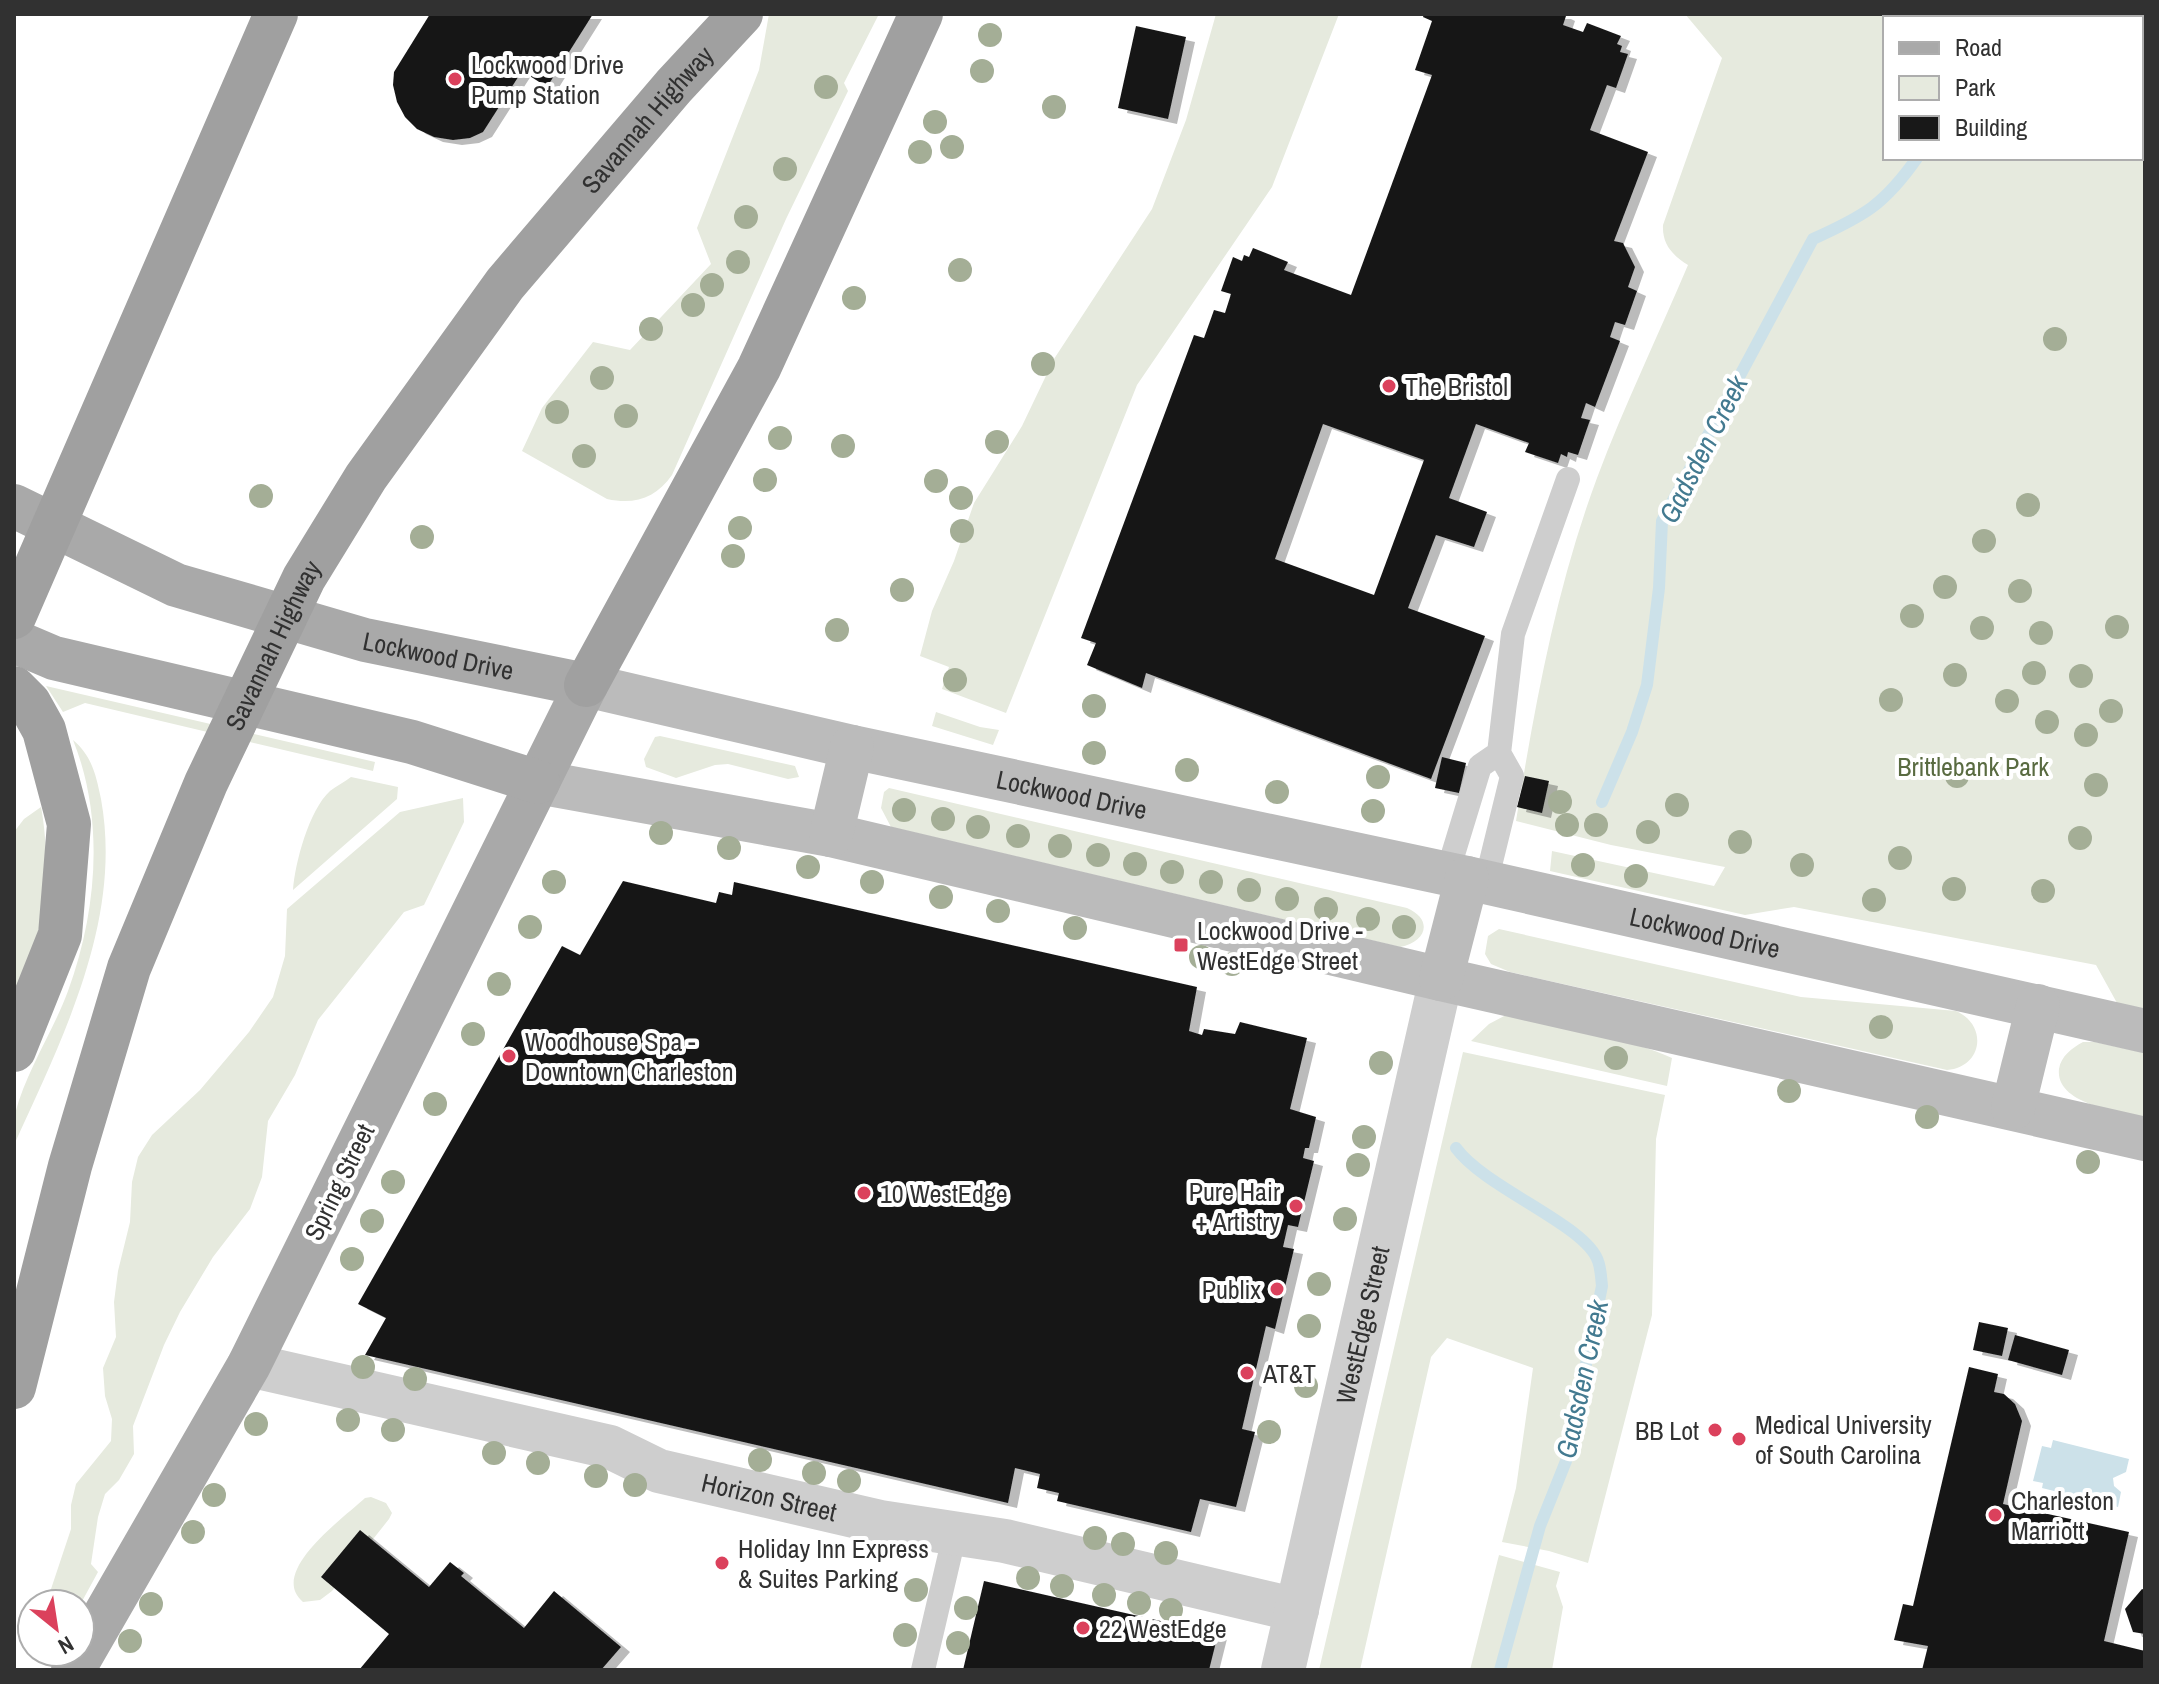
<svg xmlns="http://www.w3.org/2000/svg" width="2159" height="1684" viewBox="0 0 2159 1684" font-family="'Archivo Narrow',sans-serif">
<style>
.green{fill:#e6eade;fill-rule:evenodd}
.water{fill:#cce1e9}
.lines{fill:none;stroke-linecap:round;stroke-linejoin:round}
.stream{stroke:#cce1e9;stroke-width:12}
.building{fill:#181818;fill-rule:evenodd;filter:url(#shadow)}
.service{stroke:#cecece;stroke-width:24}
.minor{stroke:#cecece;stroke-width:44}
.secondary{stroke:#bbb;stroke-width:44}
.primary{stroke:#a9a9a9;stroke-width:44}
.trunk{stroke:#a0a0a0;stroke-width:44}
.trunk-bridge{stroke:#a0a0a0;stroke-width:44}
.tree{fill:#a4ae96}
.poi-dot{fill:#db415c;stroke:#fff;stroke-width:3}
.labels{text-anchor:middle;dominant-baseline:central;stroke-width:8;stroke-linejoin:round;paint-order:stroke}
.poi-label{font-size:26px;fill:#313131;stroke:#fff;text-anchor:start}
.street-label{font-size:26px;fill:#313131;stroke:#fff}
.park-label{font-size:26px;fill:#596b41;stroke:#fff}
.water-label{font-size:28px;font-style:italic;fill:#437a90;stroke:#fff}
</style>
<defs>
<filter id="shadow"><feDropShadow dx="9" dy="5" stdDeviation="0" flood-color="#0004"/></filter>
</defs>
<rect width="100%" height="100%" fill="#fff"/>
<path class="green" d="M769,14H879L844,83L848,91L786,219L672,475C656,498 635,505 607,499L522,451L542,408L593,342L630,350L711,264L697,228L759,70Z
M1216,14H1339L1272,187L1137,385L1006,713L942,689L949,667L920,656L932,611L954,561L974,503L1022,426L1054,359L1152,209L1186,120Z
M1685,14H2145V1009L2117,1003L2096,965L1794,907L1745,915L1550,871L1552,851L1714,886L1725,867L1611,845L1516,821C1535,705 1556,588 1597,478C1624,406 1658,336 1688,265C1672,255 1662,244 1663,225L1722,58ZM1885,18H2141V158H1885Z
M46,686L375,762L373,771L85,703L63,712Z
M936,712L980,727L999,730L993,745L932,726Z
M660,736L795,766L799,777L788,779L728,764L715,765L676,778L646,767L644,759L655,737Z
M73,740C92,756 96,775 101,799C123,920 63,1037 14,1145C14,1135 12,1124 15,1114C26,1071 53,1032 68,991C97,912 105,819 73,740Z
M351,777L398,787L397,799L293,890C295,863 309,810 330,791C336,786 345,782 351,777Z
M889,788L1407,908C1434,920 1426,942 1400,947L891,827L881,808L884,792Z
M463,798L464,822L424,905L404,912L318,1020L295,1075L268,1121L262,1177L250,1209L213,1257L180,1312L164,1345L133,1426L134,1454L119,1480L105,1494L98,1517L91,1564L98,1572L80,1605L46,1604L71,1529V1505L76,1484L111,1441L112,1419L105,1396L103,1368L116,1337L114,1302L118,1271L130,1222L132,1182L138,1157L152,1135L200,1090L249,1032L273,997L285,956L287,909L400,812Z
M41,807C47,838 49,889 41,920C35,946 24,971 14,997V832L24,819Z
M1499,929L1801,997L1956,1011C1988,1025 1983,1067 1947,1070L1510,972L1491,964L1485,954L1488,936Z
M1506,1015C1562,1027 1620,1035 1672,1058L1667,1086L1471,1041L1489,1024Z
M2083,1042H2095L2145,1053V1117C2121,1112 2055,1105 2059,1069C2061,1056 2072,1048 2083,1042Z
M1463,1052L1665,1095L1656,1139L1652,1315L1588,1563L1549,1551L1502,1542L1516,1488L1533,1368L1447,1338L1431,1357L1360,1670H1319Z
M371,1497L386,1503L392,1513L389,1519L332,1591L320,1600L303,1602C267,1572 345,1517 365,1498Z
M1499,1555L1560,1572L1556,1586L1563,1607L1552,1670H1470Z"/>
<path class="water" d="M2053,1440L2129,1459L2126,1472L2113,1478L2114,1486L2121,1492L2118,1507L2042,1488L2043,1483L2033,1481L2042,1446L2051,1448Z"/>
<g class="lines">
<path class="stream" d="M2041,18L2049,14
M1602,802L1632,732L1647,685L1659,588L1662,521L1813,239C1864,216 1884,205 1917,158
M1456,1148C1485,1188 1586,1225 1598,1261C1601,1269 1601,1278 1602,1286L1566,1461L1540,1526L1500,1670"/>
</g>
<path class="building" d="M430,14H593L547,87L522,71L483,132L470,138L453,140L434,137L417,129L405,117L397,102L393,85L394,72Z
M1424,14H1562L1566,16L1563,25L1583,32L1587,23L1621,36L1617,44L1622,46L1620,52L1628,54L1616,88L1607,85L1590,130L1648,152L1614,241L1623,243L1635,267L1628,287L1637,291L1625,325L1615,322L1610,337L1620,341L1595,407L1586,403L1581,418L1590,420L1578,455L1568,452L1567,457L1561,454L1558,463L1525,452L1529,443L1476,424L1449,498L1487,512L1474,547L1436,535L1408,608L1485,636L1431,779L1146,673L1142,688L1087,665L1096,643L1081,638L1194,335L1204,338L1214,310L1225,313L1231,294L1221,291L1233,257L1242,261L1244,255L1249,257L1253,248L1288,262L1284,270L1351,295L1432,75L1415,70L1432,21L1423,17ZM1323,424L1424,460L1374,595L1275,559Z
M1136,26L1186,37L1168,119L1118,108Z
M1442,757L1466,763L1459,793L1435,788Z
M1525,776L1549,781L1542,813L1517,807Z
M623,881L716,903L719,892L732,895L734,882L1197,987L1189,1031L1202,1035L1204,1029L1235,1034L1240,1022L1307,1038L1290,1109L1316,1117L1309,1148H1305L1303,1158L1314,1161L1298,1227L1288,1225L1283,1247L1294,1249L1275,1329L1266,1326L1242,1429L1255,1432L1236,1507L1200,1499L1191,1532L1057,1501L1059,1493L1037,1488L1040,1474L1015,1468L1008,1503L365,1355L386,1318L358,1304L562,946L580,955Z
M1979,1322L2008,1328L2002,1356L1973,1350Z
M2015,1335L2069,1350L2062,1375L2008,1360Z
M1969,1367L1998,1374L1994,1392L2004,1394L2015,1404L2022,1421L2003,1504L2129,1532L2104,1641L2145,1651V1670H1922L1928,1646L1894,1640L1903,1604L1913,1606Z
M360,1530L429,1587L450,1562L464,1573L461,1576L524,1628L554,1591L621,1647L601,1670H359L389,1634L321,1577Z
M984,1581L1218,1634L1209,1670H963Z
M2142,1589L2145,1590V1634L2133,1632L2125,1609Z"/>
<g class="lines">
<path class="service" d="M1499,753L1513,634L1568,479
M1447,874L1480,766L1499,753L1512,776L1486,882
M923,1670L955,1533"/>
<g class="minor">
<path id="s1" d="M249,1365L610,1447L659,1471L880,1522L1005,1541L1297,1610"/>
<path id="s2" d="M1283,1670L1441,979"/>
</g>
<g class="secondary">
<path id="s3" d="M586,685L852,747L1467,878L2145,1031"/>
<path d="M538,782L831,835L1441,979L2145,1139"/>
<path d="M831,835L852,747"/>
<path d="M1441,979L1467,878"/>
<path d="M2013,1108L2038,1006"/>
</g>
<g class="primary">
<path id="s4" d="M14,506L176,585L365,640L586,685L249,1365L73,1670"/>
<path d="M14,641L54,658L412,742L538,782"/>
</g>
<path class="trunk" d="M586,685L759,368L921,14
M14,688L29,703L44,730L69,824L60,935L14,1050"/>
<g class="trunk-bridge">
<path d="M14,617L276,14"/>
<path id="s5" d="M14,1387L70,1166L129,968L206,783L304,578L366,477L505,284L674,86L741,14"/>
</g>
</g>
<g class="tree">
<circle cx="990" cy="35" r="12"/>
<circle cx="982" cy="71" r="12"/>
<circle cx="826" cy="87" r="12"/>
<circle cx="1054" cy="107" r="12"/>
<circle cx="935" cy="122" r="12"/>
<circle cx="952" cy="147" r="12"/>
<circle cx="920" cy="152" r="12"/>
<circle cx="785" cy="169" r="12"/>
<circle cx="746" cy="217" r="12"/>
<circle cx="738" cy="262" r="12"/>
<circle cx="960" cy="270" r="12"/>
<circle cx="712" cy="285" r="12"/>
<circle cx="854" cy="298" r="12"/>
<circle cx="693" cy="305" r="12"/>
<circle cx="651" cy="329" r="12"/>
<circle cx="2055" cy="339" r="12"/>
<circle cx="1043" cy="364" r="12"/>
<circle cx="602" cy="378" r="12"/>
<circle cx="557" cy="412" r="12"/>
<circle cx="626" cy="416" r="12"/>
<circle cx="780" cy="438" r="12"/>
<circle cx="997" cy="442" r="12"/>
<circle cx="843" cy="446" r="12"/>
<circle cx="584" cy="456" r="12"/>
<circle cx="765" cy="480" r="12"/>
<circle cx="936" cy="481" r="12"/>
<circle cx="261" cy="496" r="12"/>
<circle cx="961" cy="498" r="12"/>
<circle cx="2028" cy="505" r="12"/>
<circle cx="740" cy="528" r="12"/>
<circle cx="962" cy="531" r="12"/>
<circle cx="422" cy="537" r="12"/>
<circle cx="1984" cy="541" r="12"/>
<circle cx="733" cy="556" r="12"/>
<circle cx="1945" cy="587" r="12"/>
<circle cx="902" cy="590" r="12"/>
<circle cx="2020" cy="591" r="12"/>
<circle cx="1912" cy="616" r="12"/>
<circle cx="2117" cy="627" r="12"/>
<circle cx="1982" cy="628" r="12"/>
<circle cx="837" cy="630" r="12"/>
<circle cx="2041" cy="633" r="12"/>
<circle cx="2034" cy="673" r="12"/>
<circle cx="1955" cy="675" r="12"/>
<circle cx="2081" cy="676" r="12"/>
<circle cx="955" cy="680" r="12"/>
<circle cx="1891" cy="700" r="12"/>
<circle cx="2007" cy="701" r="12"/>
<circle cx="1094" cy="706" r="12"/>
<circle cx="2111" cy="711" r="12"/>
<circle cx="2047" cy="722" r="12"/>
<circle cx="2086" cy="735" r="12"/>
<circle cx="1094" cy="753" r="12"/>
<circle cx="1187" cy="770" r="12"/>
<circle cx="1957" cy="776" r="12"/>
<circle cx="1378" cy="777" r="12"/>
<circle cx="2096" cy="785" r="12"/>
<circle cx="1277" cy="792" r="12"/>
<circle cx="1560" cy="802" r="12"/>
<circle cx="1677" cy="805" r="12"/>
<circle cx="904" cy="810" r="12"/>
<circle cx="1373" cy="811" r="12"/>
<circle cx="943" cy="819" r="12"/>
<circle cx="1567" cy="825" r="12"/>
<circle cx="1596" cy="825" r="12"/>
<circle cx="978" cy="827" r="12"/>
<circle cx="1648" cy="832" r="12"/>
<circle cx="661" cy="833" r="12"/>
<circle cx="1018" cy="836" r="12"/>
<circle cx="2080" cy="838" r="12"/>
<circle cx="1740" cy="842" r="12"/>
<circle cx="1060" cy="846" r="12"/>
<circle cx="729" cy="848" r="12"/>
<circle cx="1098" cy="855" r="12"/>
<circle cx="1900" cy="858" r="12"/>
<circle cx="1135" cy="864" r="12"/>
<circle cx="1583" cy="865" r="12"/>
<circle cx="1802" cy="865" r="12"/>
<circle cx="808" cy="867" r="12"/>
<circle cx="1172" cy="872" r="12"/>
<circle cx="1636" cy="876" r="12"/>
<circle cx="554" cy="882" r="12"/>
<circle cx="872" cy="882" r="12"/>
<circle cx="1211" cy="882" r="12"/>
<circle cx="1954" cy="889" r="12"/>
<circle cx="1249" cy="890" r="12"/>
<circle cx="2043" cy="891" r="12"/>
<circle cx="941" cy="897" r="12"/>
<circle cx="1287" cy="899" r="12"/>
<circle cx="1874" cy="900" r="12"/>
<circle cx="1326" cy="909" r="12"/>
<circle cx="998" cy="911" r="12"/>
<circle cx="1368" cy="919" r="12"/>
<circle cx="530" cy="927" r="12"/>
<circle cx="1404" cy="927" r="12"/>
<circle cx="1075" cy="928" r="12"/>
<circle cx="1201" cy="957" r="12"/>
<circle cx="1232" cy="964" r="12"/>
<circle cx="499" cy="984" r="12"/>
<circle cx="1881" cy="1027" r="12"/>
<circle cx="473" cy="1034" r="12"/>
<circle cx="1616" cy="1058" r="12"/>
<circle cx="1381" cy="1063" r="12"/>
<circle cx="1789" cy="1091" r="12"/>
<circle cx="435" cy="1104" r="12"/>
<circle cx="1927" cy="1117" r="12"/>
<circle cx="1364" cy="1137" r="12"/>
<circle cx="2088" cy="1162" r="12"/>
<circle cx="1358" cy="1165" r="12"/>
<circle cx="393" cy="1182" r="12"/>
<circle cx="1345" cy="1219" r="12"/>
<circle cx="372" cy="1221" r="12"/>
<circle cx="352" cy="1259" r="12"/>
<circle cx="1319" cy="1284" r="12"/>
<circle cx="1309" cy="1326" r="12"/>
<circle cx="363" cy="1367" r="12"/>
<circle cx="415" cy="1379" r="12"/>
<circle cx="1306" cy="1386" r="12"/>
<circle cx="348" cy="1420" r="12"/>
<circle cx="256" cy="1424" r="12"/>
<circle cx="393" cy="1430" r="12"/>
<circle cx="1269" cy="1432" r="12"/>
<circle cx="494" cy="1453" r="12"/>
<circle cx="760" cy="1460" r="12"/>
<circle cx="538" cy="1463" r="12"/>
<circle cx="814" cy="1473" r="12"/>
<circle cx="596" cy="1476" r="12"/>
<circle cx="849" cy="1481" r="12"/>
<circle cx="635" cy="1485" r="12"/>
<circle cx="214" cy="1495" r="12"/>
<circle cx="193" cy="1532" r="12"/>
<circle cx="1095" cy="1538" r="12"/>
<circle cx="1123" cy="1544" r="12"/>
<circle cx="1166" cy="1553" r="12"/>
<circle cx="1028" cy="1578" r="12"/>
<circle cx="1062" cy="1586" r="12"/>
<circle cx="916" cy="1590" r="12"/>
<circle cx="1104" cy="1595" r="12"/>
<circle cx="1139" cy="1603" r="12"/>
<circle cx="151" cy="1604" r="12"/>
<circle cx="966" cy="1608" r="12"/>
<circle cx="1171" cy="1610" r="12"/>
<circle cx="905" cy="1635" r="12"/>
<circle cx="130" cy="1641" r="12"/>
<circle cx="958" cy="1643" r="12"/>
</g>
<g class="poi-dot">
<circle cx="455" cy="79" r="8"/>
<circle cx="1389" cy="386" r="8"/>
<rect x="1173" y="937" width="16" height="16" rx="4"/>
<circle cx="509" cy="1056" r="8"/>
<circle cx="864" cy="1193" r="8"/>
<circle cx="1296" cy="1206" r="8"/>
<circle cx="1277" cy="1289" r="8"/>
<circle cx="1247" cy="1373" r="8"/>
<circle cx="1715" cy="1430" r="8"/>
<circle cx="1739" cy="1439" r="8"/>
<circle cx="1995" cy="1515" r="8"/>
<circle cx="722" cy="1563" r="8"/>
<circle cx="1083" cy="1628" r="8"/>
</g>
<g class="labels">
<g class="poi-label">
<text x="471" y="64">Lockwood Drive<tspan x="471" dy="30">Pump Station</tspan></text>
<text x="1405" y="386">The Bristol</text>
<text x="1197" y="930">Lockwood Drive -<tspan x="1197" dy="30">WestEdge Street</tspan></text>
<text x="525" y="1041">Woodhouse Spa -<tspan x="525" dy="30">Downtown Charleston</tspan></text>
<text x="1280" y="1191" text-anchor="end">Pure Hair<tspan x="1280" dy="30">+ Artistry</tspan></text>
<text x="880" y="1193">10 WestEdge</text>
<text x="1261" y="1289" text-anchor="end">Publix</text>
<text x="1263" y="1373">AT&amp;T</text>
<text x="1755" y="1424">Medical University<tspan x="1755" dy="30">of South Carolina</tspan></text>
<text x="1699" y="1430" text-anchor="end">BB Lot</text>
<text x="2011" y="1500">Charleston<tspan x="2011" dy="30">Marriott</tspan></text>
<text x="738" y="1548">Holiday Inn Express<tspan x="738" dy="30">&amp; Suites Parking</tspan></text>
<text x="1099" y="1628">22 WestEdge</text>
</g>
<g class="street-label">
<text stroke="none"><textPath href="#s5" startOffset="1436">Savannah Highway</textPath></text>
<text stroke="none"><textPath href="#s5" startOffset="788">Savannah Highway</textPath></text>
<text stroke="none"><textPath href="#s4" startOffset="452">Lockwood Drive</textPath></text>
<text stroke="none"><textPath href="#s3" startOffset="498">Lockwood Drive</textPath></text>
<text stroke="none"><textPath href="#s3" startOffset="1146">Lockwood Drive</textPath></text>
<text transform="translate(339 1182) rotate(-64)">Spring Street</text>
<text stroke="none"><textPath href="#s2" startOffset="354">WestEdge Street</textPath></text>
<text stroke="none"><textPath href="#s1" startOffset="538">Horizon Street</textPath></text>
</g>
<g class="park-label">
<text x="1973" y="766">Brittlebank Park</text>
</g>
<g class="water-label">
<text transform="translate(1703 449) rotate(-63)">Gadsden Creek</text>
<text transform="translate(1582 1379) rotate(-78)">Gadsden Creek</text>
</g>
</g>
<rect width="2159" height="1684" fill="none" stroke="#313131" stroke-width="32"/>
<rect x="1883" y="16" width="260" height="144" fill="#ffffff" stroke="#adadad" stroke-width="2"/>
<rect x="1899" y="42" width="40" height="12" fill="#a9a9a9" stroke="#adadad" stroke-width="2"/>
<text x="1955" y="56" font-size="24" fill="#313131">Road</text>
<rect x="1899" y="76" width="40" height="24" fill="#e6eade" stroke="#adadad" stroke-width="2"/>
<text x="1955" y="96" font-size="24" fill="#313131">Park</text>
<rect x="1899" y="116" width="40" height="24" fill="#181818" stroke="#adadad" stroke-width="2"/>
<text x="1955" y="136" font-size="24" fill="#313131">Building</text>
<g transform="translate(56 1628) rotate(150)"><circle r="38" fill="#ffffff" stroke="#adadad" stroke-width="2"/>
<path d="M0-6L14 30L0 20L-14 30Z" fill="#db415c"/>
<text y="-12" font-size="22" font-weight="bold" text-anchor="middle" fill="#313131">N</text>
</g>
</svg>
